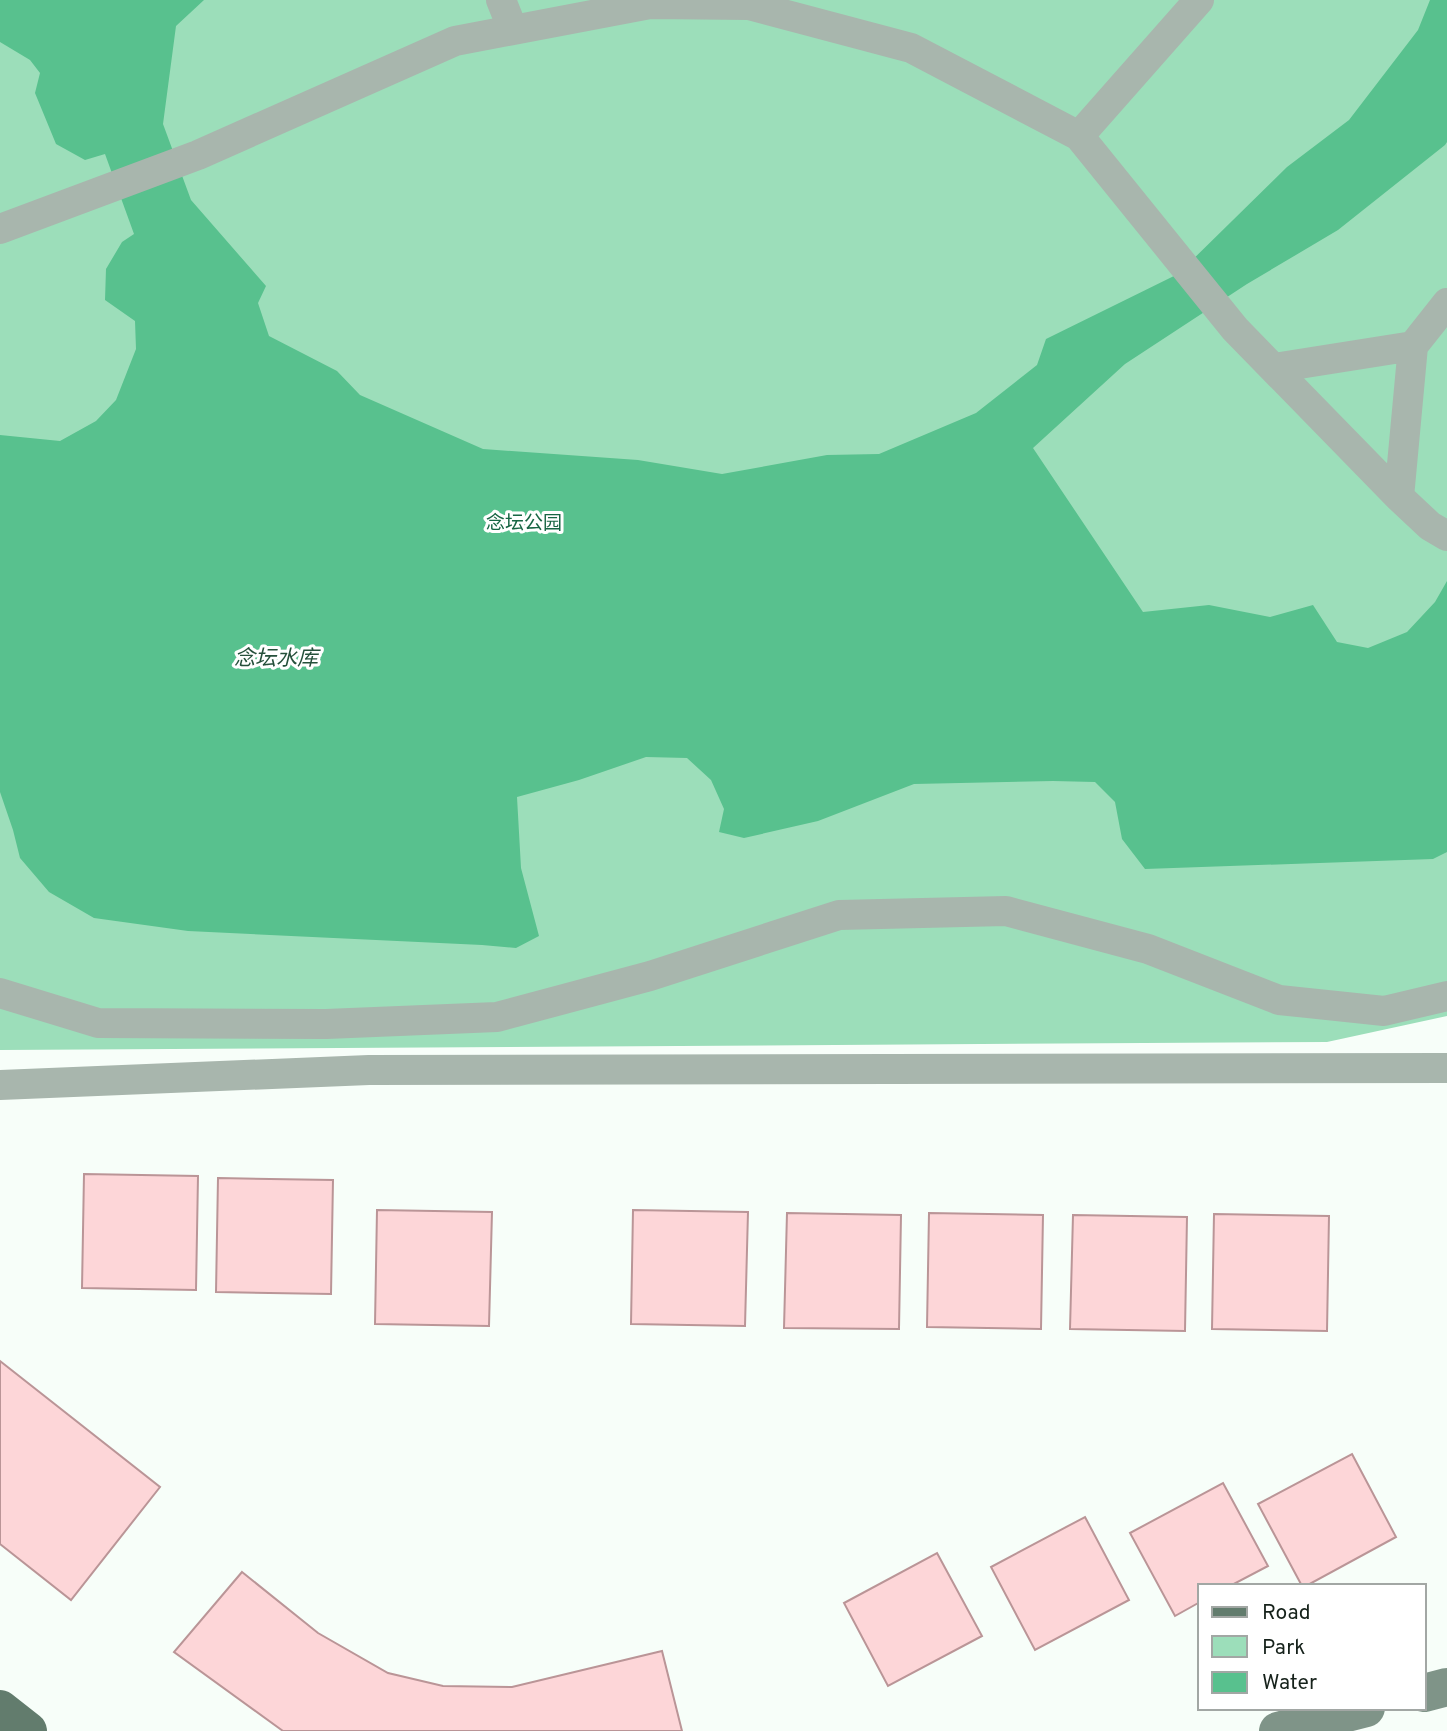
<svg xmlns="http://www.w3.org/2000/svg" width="1447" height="1731" viewBox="0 0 1447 1731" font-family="Overpass,'Noto Sans SC',sans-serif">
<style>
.green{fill:#9cdeba}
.water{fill:#58c18e}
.building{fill:#fdd6d8;stroke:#ba9597;stroke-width:2}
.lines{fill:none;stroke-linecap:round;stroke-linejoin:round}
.street{stroke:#a8b6ad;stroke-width:30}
.secondary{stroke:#7f9488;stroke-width:38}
.primary{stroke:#627c6d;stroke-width:38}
.labels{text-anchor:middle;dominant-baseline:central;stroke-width:6;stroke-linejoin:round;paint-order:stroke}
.park-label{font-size:19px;fill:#186644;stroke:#fff}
.water-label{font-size:21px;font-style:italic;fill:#25503b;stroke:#fff}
</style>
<rect width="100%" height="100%" fill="#f7fef9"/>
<path class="green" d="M0,0H1447V1016L1327,1042L0,1050Z"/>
<path class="water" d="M0,0H204L176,26L163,124L191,200L266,286L258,303L269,336L337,371L360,395L483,449L638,460L722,474L827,455L879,454L976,413L1037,365L1046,339L1178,274L1287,167L1349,120L1418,30L1430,0H1447V142L1445,145L1338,230L1247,284L1125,364L1033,448L1143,612L1209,605L1270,617L1313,605L1337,642L1368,648L1407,632L1435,602L1447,581V852L1433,859L1145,869L1122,839L1115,802L1095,782L1053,781L914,784L818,821L744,838L719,832L724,809L711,780L687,758L646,757L579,780L517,797L521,868L539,936L516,948L482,945L188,931L94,918L49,892L20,858L13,830L0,792V435L60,441L96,421L116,400L136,349L135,321L105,300L106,269L122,242L134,234L105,154L85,160L56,144L35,93L40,73L30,60L0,42Z"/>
<path class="building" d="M84,1174L198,1176L196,1290L82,1288Z
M218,1178L333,1180L331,1294L216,1292Z
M377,1210L492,1212L489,1326L375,1324Z
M633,1210L748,1212L745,1326L631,1324Z
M787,1213L901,1215L899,1329L784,1328Z
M929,1213L1043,1215L1041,1329L927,1327Z
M1214,1214L1329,1216L1327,1331L1212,1329Z
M1073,1215L1187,1217L1185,1331L1070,1329Z
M0,1361L160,1487L71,1600L0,1544Z
M1352,1454L1396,1537L1306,1586H1302L1258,1504Z
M1223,1483L1268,1566L1230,1586H1200V1602L1175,1616L1130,1533Z
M1085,1517L1129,1600L1035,1650L991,1567Z
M937,1553L982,1636L888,1686L844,1603Z
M242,1572L318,1633L388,1673L443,1686L512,1687L662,1651L682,1731H283L174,1652Z"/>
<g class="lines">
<path class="street" d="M501,0L513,30
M1079,136L1199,0
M0,229L198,155L455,41L650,4L749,5L911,48L1079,136L1235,329L1399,497L1430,526L1447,536
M1274,368L1413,346
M1399,497L1413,346L1447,303
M0,993L98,1023L326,1024L497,1017L650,976L839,915L1006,911L1148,949L1279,1000L1384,1011L1447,996
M0,1085L369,1070L1447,1068"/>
<path class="secondary" d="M1424,1693L1447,1687
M1278,1731L1366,1708"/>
<path class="primary" d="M0,1709L28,1731"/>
</g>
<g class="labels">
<g class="park-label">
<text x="524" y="524">念坛公园</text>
</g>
<g class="water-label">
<text x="276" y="659">念坛水库</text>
</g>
</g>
<rect x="1198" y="1584" width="228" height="126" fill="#ffffff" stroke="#a2a7a4" stroke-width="2"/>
<rect x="1212" y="1607" width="35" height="10" fill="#627c6d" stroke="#a2a7a4" stroke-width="2"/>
<text x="1262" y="1619" font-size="21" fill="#16221b">Road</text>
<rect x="1212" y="1636" width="35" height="21" fill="#9cdeba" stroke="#a2a7a4" stroke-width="2"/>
<text x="1262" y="1654" font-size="21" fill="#16221b">Park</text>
<rect x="1212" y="1672" width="35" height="21" fill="#58c18e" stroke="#a2a7a4" stroke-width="2"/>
<text x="1262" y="1689" font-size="21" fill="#16221b">Water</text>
</svg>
